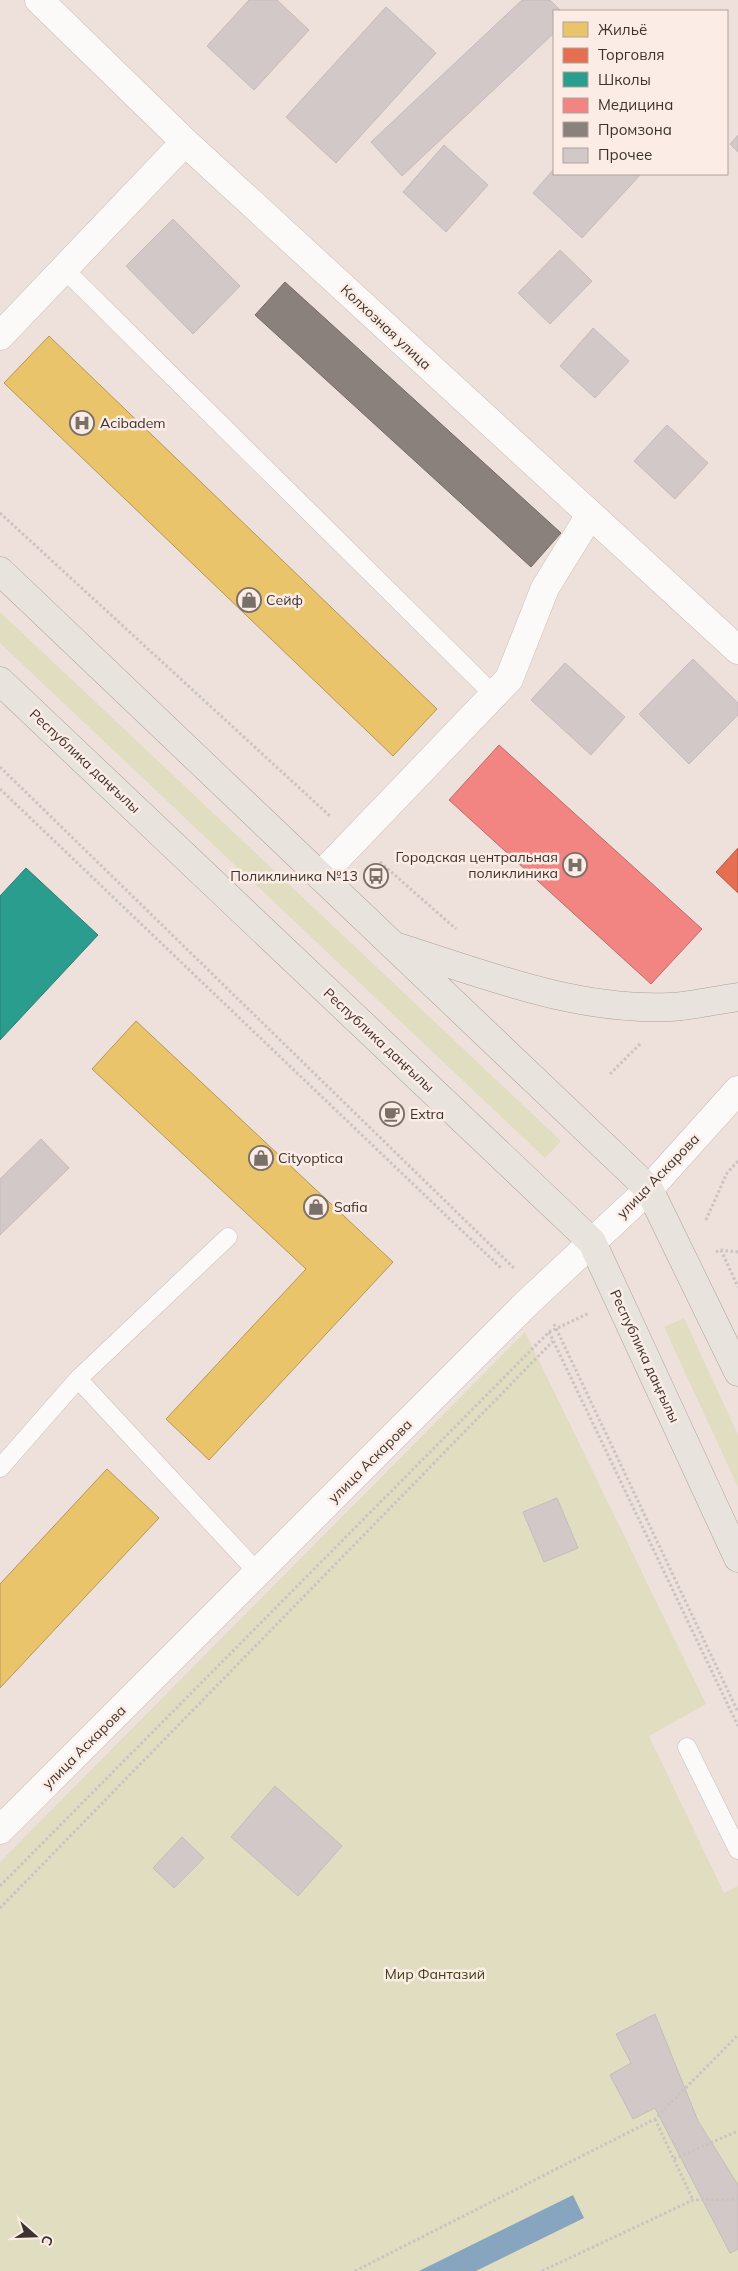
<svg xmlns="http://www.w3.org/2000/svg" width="738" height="2271" viewBox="0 0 738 2271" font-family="Mulish,sans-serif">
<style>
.green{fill:#e1ddc1}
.water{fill:#88a5c0}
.homes{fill:#e9c46a;stroke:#b59858}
.shops{fill:#e76f51;stroke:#b45d46}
.schools{fill:#2a9d8f;stroke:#2f7d72}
.health{fill:#f28482;stroke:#bb6c69}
.industry{fill:#8a817c;stroke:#736a65}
.building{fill:#d2c8c8;stroke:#c5bbbb}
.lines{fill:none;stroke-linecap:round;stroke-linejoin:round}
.lane-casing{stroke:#cabfba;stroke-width:19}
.street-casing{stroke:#cabfba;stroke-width:29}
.secondary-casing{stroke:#cabfba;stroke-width:29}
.primary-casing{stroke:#ada296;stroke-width:29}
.path{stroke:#c9c3c2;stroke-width:3;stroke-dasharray:2.5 2.5;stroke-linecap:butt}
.lane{stroke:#fcfaf9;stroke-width:18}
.street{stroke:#fcfaf9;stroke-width:28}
.secondary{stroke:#fcfaf9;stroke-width:28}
.primary{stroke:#e8e3dd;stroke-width:28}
.labels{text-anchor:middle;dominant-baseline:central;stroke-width:5;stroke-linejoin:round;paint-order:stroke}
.street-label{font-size:14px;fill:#3c332e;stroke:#fcece6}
.poi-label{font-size:14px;fill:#3c332e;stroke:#fcece6;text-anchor:start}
.park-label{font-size:14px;fill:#404214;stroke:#fcece6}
</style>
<rect width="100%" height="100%" fill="#eee0da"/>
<path class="green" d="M0,612L561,1141L545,1158L0,643Z
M684,1318L738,1435V1487L664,1327Z
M525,1332L706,1704L649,1736L724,1893L738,1886V2271H0V1862Z"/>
<path class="water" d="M573,2195L584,2218L476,2271H419Z"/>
<path class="homes" d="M49,336L437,709L393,756L4,383Z
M136,1021L393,1262L209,1460L166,1419L306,1269L92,1069Z
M107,1469L159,1518L0,1688V1584Z"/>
<path class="shops" d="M738,848V893L716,872Z"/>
<path class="schools" d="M26,868L98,935L0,1040V896Z"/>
<path class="health" d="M499,745L702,929L651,984L449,800Z"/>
<path class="industry" d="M285,282L561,533L531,567L255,315Z"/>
<path class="building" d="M249,0H277L309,30L254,90L207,46Z
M522,0H550L561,11H554V33L402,176L371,142Z
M386,7L436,53L336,163L286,117Z
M738,135V152L730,144Z
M444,145L488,185L446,232L403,192Z
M554,169V174H641L582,238L533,193Z
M173,219L240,286L193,334L126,266Z
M560,250L592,281L550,324L518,293Z
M593,328L629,361L595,398L560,366Z
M667,425L708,463L675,499L634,461Z
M693,659L738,703V715L689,764L639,714Z
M565,663L625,717L591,755L531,700Z
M41,1139L69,1168L0,1235V1179Z
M557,1498L578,1548L544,1562L523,1512Z
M275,1786L342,1846L298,1896L231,1837Z
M182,1837L204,1858L174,1888L153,1868Z
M655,2014L698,2121L738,2185V2249L730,2253L655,2108L633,2119L610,2075L631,2063L616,2034Z"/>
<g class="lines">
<defs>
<path id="lane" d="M64,269L495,696
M78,1379L228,1237
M0,1468L78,1379L258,1573
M687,1747L738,1850"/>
<path id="street" d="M39,0L185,142L738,650
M0,336L185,142
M320,876L509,679L545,588L590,515"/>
<path id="secondary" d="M0,1830L527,1303L649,1189L738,1090"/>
<path id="primary" d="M0,571L649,1189L738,1372
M0,681L592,1242L738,1558
M398,947C486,975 576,1011 670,1007C692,1006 716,1000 738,997"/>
</defs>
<use href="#lane" class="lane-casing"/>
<use href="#street" class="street-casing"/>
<use href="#secondary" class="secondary-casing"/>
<use href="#primary" class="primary-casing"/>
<path class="path" d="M0,513L331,817
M0,767L515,1269
M0,789L501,1268
M380,862L456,929
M610,1074L641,1043
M706,1220L727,1173L738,1161
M721,1250L738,1287
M716,1252L720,1250L738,1252
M554,1324L738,1712
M549,1332L738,1726
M0,1886L549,1332L589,1313
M0,1908L553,1341
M655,2119L693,2200
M674,2159L738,2131
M355,2271L655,2119L738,2035
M542,2271L693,2200L738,2199"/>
<use href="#lane" class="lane"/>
<use href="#street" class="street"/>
<use href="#secondary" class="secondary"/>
<use href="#primary" class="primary"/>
</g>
<defs>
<symbol id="hospital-ring" viewBox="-11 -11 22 22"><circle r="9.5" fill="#fcece6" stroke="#7a706a" stroke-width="1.5"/><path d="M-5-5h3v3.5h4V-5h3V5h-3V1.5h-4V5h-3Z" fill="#7a706a"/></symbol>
<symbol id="shop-ring" viewBox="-11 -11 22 22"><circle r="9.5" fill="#fcece6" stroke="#7a706a" stroke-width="1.5"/><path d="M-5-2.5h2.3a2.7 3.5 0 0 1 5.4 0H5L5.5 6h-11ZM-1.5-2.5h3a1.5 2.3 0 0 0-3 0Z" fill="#7a706a"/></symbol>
<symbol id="bus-ring" viewBox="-11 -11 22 22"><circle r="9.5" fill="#fcece6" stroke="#7a706a" stroke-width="1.5"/><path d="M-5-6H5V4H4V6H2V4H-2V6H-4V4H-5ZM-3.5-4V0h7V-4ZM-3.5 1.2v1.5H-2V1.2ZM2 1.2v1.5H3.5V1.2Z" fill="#7a706a"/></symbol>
<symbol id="cafe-ring" viewBox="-11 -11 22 22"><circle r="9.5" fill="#fcece6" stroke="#7a706a" stroke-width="1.5"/><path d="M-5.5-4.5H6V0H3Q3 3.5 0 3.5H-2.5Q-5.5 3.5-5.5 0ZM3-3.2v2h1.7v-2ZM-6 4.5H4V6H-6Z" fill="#7a706a"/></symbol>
</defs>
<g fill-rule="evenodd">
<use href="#hospital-ring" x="68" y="409" width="28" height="28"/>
<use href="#shop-ring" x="235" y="586" width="28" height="28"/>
<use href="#hospital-ring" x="561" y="851" width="28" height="28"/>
<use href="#bus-ring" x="362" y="862" width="28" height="28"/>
<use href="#cafe-ring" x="378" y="1100" width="28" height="28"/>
<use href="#shop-ring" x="247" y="1144" width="28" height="28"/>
<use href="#shop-ring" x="302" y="1193" width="28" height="28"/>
</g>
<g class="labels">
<g class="street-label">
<text transform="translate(386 327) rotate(43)">Колхозная улица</text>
<text transform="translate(85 761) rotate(43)">Республика даңғылы</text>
<text transform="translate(379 1040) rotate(43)">Республика даңғылы</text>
<text transform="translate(658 1176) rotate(-46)">улица Аскарова</text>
<text transform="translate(645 1356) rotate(65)">Республика даңғылы</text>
<text transform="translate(370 1461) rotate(-45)">улица Аскарова</text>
<text transform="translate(84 1747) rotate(-45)">улица Аскарова</text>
</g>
<g class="poi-label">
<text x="100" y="423">Acibadem</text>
<text x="266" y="600">Сейф</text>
<text x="558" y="857" text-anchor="end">Городская центральная<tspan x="558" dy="16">поликлиника</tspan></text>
<text x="358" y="876" text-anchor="end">Поликлиника №13</text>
<text x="410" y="1114">Extra</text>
<text x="278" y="1158">Cityoptica</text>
<text x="334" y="1207">Safia</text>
</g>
<g class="park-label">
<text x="435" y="1974">Мир Фантазий</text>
</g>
</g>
<rect x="553" y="10" width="175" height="165" fill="#fcece6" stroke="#afa29c"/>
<rect x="563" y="22" width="25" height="15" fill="#e9c46a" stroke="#afa29c"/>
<text x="598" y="35" font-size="15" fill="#3c332e">Жильё</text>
<rect x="563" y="48" width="25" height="15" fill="#e76f51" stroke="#afa29c"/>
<text x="598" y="60" font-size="15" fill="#3c332e">Торговля</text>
<rect x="563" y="72" width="25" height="15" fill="#2a9d8f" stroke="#afa29c"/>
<text x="598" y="85" font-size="15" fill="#3c332e">Школы</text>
<rect x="563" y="98" width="25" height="15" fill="#f28482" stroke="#afa29c"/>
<text x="598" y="110" font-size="15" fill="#3c332e">Медицина</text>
<rect x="563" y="122" width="25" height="15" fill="#8a817c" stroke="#afa29c"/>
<text x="598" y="135" font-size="15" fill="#3c332e">Промзона</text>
<rect x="563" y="148" width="25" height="15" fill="#d2c8c8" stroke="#afa29c"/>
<text x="598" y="160" font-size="15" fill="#3c332e">Прочее</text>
<g transform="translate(35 2236) rotate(110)" stroke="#fcece6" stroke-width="4" paint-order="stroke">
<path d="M0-4L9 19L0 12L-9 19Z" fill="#3c332e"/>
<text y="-8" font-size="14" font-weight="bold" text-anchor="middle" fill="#3c332e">С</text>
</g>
</svg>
